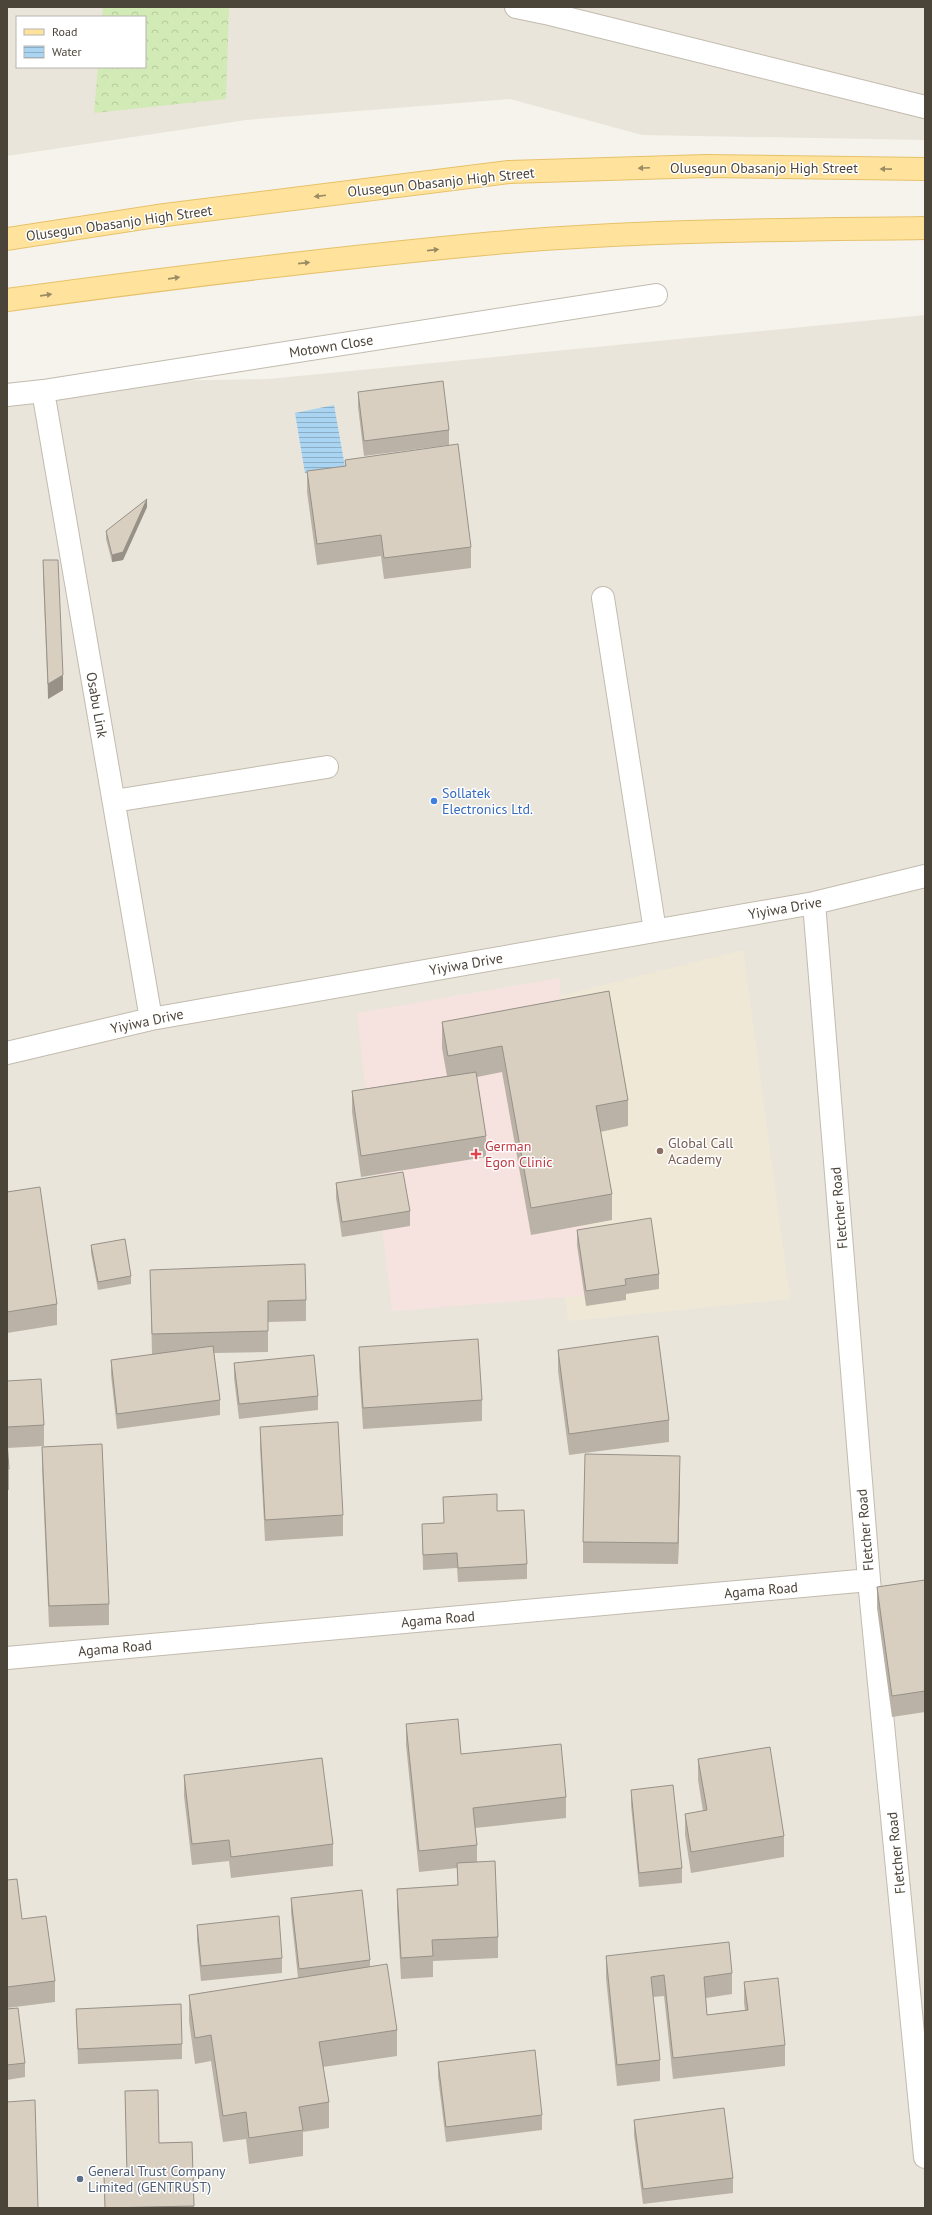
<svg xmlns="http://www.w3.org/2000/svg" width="932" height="2215" viewBox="0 0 932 2215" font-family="'PT Sans',sans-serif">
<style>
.residential{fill:#eae5da;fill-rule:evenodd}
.education{fill:#efe8d6}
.medical{fill:#f6e3e0}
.forest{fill:url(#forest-crowns)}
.water{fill:url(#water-rules)}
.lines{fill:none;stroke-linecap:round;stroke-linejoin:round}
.minor-casing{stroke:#c2bbae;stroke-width:24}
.major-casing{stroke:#e6c16a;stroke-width:24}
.minor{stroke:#fff;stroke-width:22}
.major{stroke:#ffe39c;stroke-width:22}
.wall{fill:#bab2a6}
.shaded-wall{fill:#979187}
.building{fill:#d8cfc1;stroke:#979187}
.oneway{fill:#9c8c66}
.shop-dot{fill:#3f7fe0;stroke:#fff;stroke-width:1.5}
.education-dot{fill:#8d6e63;stroke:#fff;stroke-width:1.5}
.health-dot{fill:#e0444e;stroke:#fff;stroke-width:1.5}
.service-dot{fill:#5c6f8a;stroke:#fff;stroke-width:1.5}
.labels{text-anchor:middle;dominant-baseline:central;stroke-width:3;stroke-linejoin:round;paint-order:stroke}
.street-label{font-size:14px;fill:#4b4439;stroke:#fff}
.shop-label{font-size:14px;fill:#366cbe;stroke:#fff;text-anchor:start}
.education-label{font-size:14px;fill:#785e54;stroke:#fff;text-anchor:start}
.health-label{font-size:14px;fill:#be3a42;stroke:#fff;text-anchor:start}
.service-label{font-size:14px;fill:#4e5e75;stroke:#fff;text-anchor:start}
</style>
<defs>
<pattern id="forest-crowns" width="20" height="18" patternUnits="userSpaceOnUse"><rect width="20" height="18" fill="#d2eab5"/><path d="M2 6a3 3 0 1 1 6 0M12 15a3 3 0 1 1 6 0" fill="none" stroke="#b6ca9c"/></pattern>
<pattern id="water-rules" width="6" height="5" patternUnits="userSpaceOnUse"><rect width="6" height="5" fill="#a9d4f2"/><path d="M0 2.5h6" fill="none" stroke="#8caec5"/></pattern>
</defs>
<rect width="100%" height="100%" fill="#f6f3ec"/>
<path class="residential" d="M7,7H925V140L642,135L510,99L246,120L7,156ZM17,17H145V67H17Z
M925,315V2208H7V383L268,379Z"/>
<path class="education" d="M743,950L790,1299L568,1321L532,1003Z"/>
<path class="medical" d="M559,978L594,1295L392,1311L357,1013Z"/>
<path class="forest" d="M103,7H229L226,99L94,113L98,67H145V17H102Z"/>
<path class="water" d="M334,405L345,467L305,473L295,413Z"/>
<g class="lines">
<defs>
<path id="minor" d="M516,7L550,14L925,107
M43,391L151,1019
M7,395L43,391L656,295
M603,598L655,931
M114,801L327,767
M814,903L869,1580L925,2157
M7,1053L151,1019L814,903L925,876
M7,1658L869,1580"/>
<path id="major" d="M7,239L157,216L509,172L706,166L925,169
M7,300C169,278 332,258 495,243C638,230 782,230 925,228"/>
</defs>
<use href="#minor" class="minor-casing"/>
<use href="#major" class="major-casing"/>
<use href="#minor" class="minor"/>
<use href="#major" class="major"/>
</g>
<path class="wall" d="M358,392L449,430V445L364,456L358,407Z
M345,460L471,547V568L384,579L381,556L317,565L307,492V471L345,466Z
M147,507L123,560L112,562L106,539V531Z
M43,560L63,690L48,699L43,575Z
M609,991L628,1100V1126L600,1132L612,1194V1220L531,1235L502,1072L477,1077L486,1136V1157L361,1177L352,1112V1091L447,1076L442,1048V1022Z
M336,1183L410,1211V1226L342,1237L336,1198Z
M7,1192L57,1304V1325L7,1333Z
M577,1230L659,1274V1289L626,1294V1300L586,1306L577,1245Z
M91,1245L131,1276V1284L98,1290L91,1253Z
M150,1270L306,1300V1321L268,1322V1352L214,1353L220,1400V1415L117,1429L111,1375V1360L152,1355Z
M359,1347L482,1400V1421L363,1429L359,1368Z
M558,1350L669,1420V1442L569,1455L558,1371Z
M234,1363L318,1396V1410L239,1419L234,1378Z
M7,1381L44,1425V1446L7,1448L9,1469V1490H7Z
M260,1427L343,1515V1536L265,1541L260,1448Z
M42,1447L109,1604V1625L49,1627L42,1468Z
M680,1477L678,1564L583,1563V1542Z
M443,1497L497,1511L527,1564V1579L458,1582L457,1568L423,1570L422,1524L444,1523Z
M925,1580V1712L892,1717L877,1608V1587Z
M406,1724L461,1754L566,1797V1818L475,1828L477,1845V1862L498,1937V1958L433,1961V1977L401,1979L397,1910V1889L458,1885L457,1868L419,1872L406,1745Z
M698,1759L784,1836V1857L691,1873L685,1835V1814L703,1811L698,1780Z
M184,1775L333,1844V1866L231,1878L229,1861L192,1865L184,1796Z
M631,1790L682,1868V1883L639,1887L631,1805Z
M7,1880L22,1919L55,1981V2002L7,2008Z
M291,1898L370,1960V1967L397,2030V2056L323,2067L329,2102V2128L303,2132V2156L249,2164L246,2139L223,2142L211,2061L195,2064L189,2021V1995L298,1978L291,1913Z
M197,1925L282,1958V1973L201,1981L197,1940Z
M606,1956L732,1973V1994L706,1998L707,2015L745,2010L744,2003V1982L785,2045V2066L673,2079L664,1996L653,1997L660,2060V2081L617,2086L606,1978Z
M7,2009L25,2063V2077L7,2080Z
M76,2009L182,2044V2059L78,2064Z
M438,2062L542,2115V2130L446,2142L438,2077Z
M125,2091L159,2143L192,2142L194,2208H105L104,2175L127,2174Z
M634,2120L733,2178V2193L643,2204L634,2135Z"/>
<path class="shaded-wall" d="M147,499V507L123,560L112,562V555Z
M63,675V690L48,699V684Z
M680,1456V1477L678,1564V1543Z"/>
<path class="building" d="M443,381L449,430L364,441L358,392Z
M458,444L471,547L384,558L381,535L317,544L307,471L346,466L345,460Z
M147,499L123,552L112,555L106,531Z
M43,560H58L63,675L48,684Z
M609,991L628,1100L596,1106L612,1194L531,1208L502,1046L448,1056L442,1022Z
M476,1072L486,1136L361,1156L352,1091Z
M403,1172L410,1211L342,1222L336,1183Z
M40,1187L57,1304L7,1312V1192Z
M651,1218L659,1274L625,1279L626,1285L586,1291L577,1230Z
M125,1239L131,1276L98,1282L91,1245Z
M305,1264L306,1300L268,1301V1331L152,1334L150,1270Z
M658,1336L669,1420L569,1434L558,1350Z
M478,1339L482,1400L363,1408L359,1347Z
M213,1346L220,1400L117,1414L111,1360Z
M314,1355L318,1396L239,1404L234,1363Z
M41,1379L44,1425L7,1427V1381Z
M338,1422L343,1515L265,1520L260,1427Z
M7,1440L9,1469H7Z
M102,1444L109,1604L49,1606L42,1447Z
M585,1454L680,1456L678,1543L583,1542Z
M497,1494V1511L524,1510L527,1564L458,1568L457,1553L423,1555L422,1524L444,1523L443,1497Z
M925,1580V1691L892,1696L877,1587Z
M458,1719L461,1754L561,1744L566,1797L473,1808L477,1845L419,1851L406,1724Z
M770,1747L784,1836L691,1852L685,1814L707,1810L698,1759Z
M322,1758L333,1844L231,1857L229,1840L192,1844L184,1775Z
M673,1785L682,1868L639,1873L631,1790Z
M495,1861L498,1937L432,1940L433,1956L401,1958L397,1889L458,1885L457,1863Z
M17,1879L22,1919L46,1916L55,1981L7,1987V1880Z
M362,1890L370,1960L299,1969L291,1898Z
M279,1916L282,1958L201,1966L197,1925Z
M729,1942L732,1973L704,1977L707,2015L748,2010L744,1982L778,1978L785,2045L673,2058L664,1975L651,1977L660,2060L617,2065L606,1956Z
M387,1964L397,2030L319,2042L329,2102L299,2107L303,2130L249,2138L246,2112L223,2116L211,2035L195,2038L189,1995Z
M181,2004L182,2044L78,2049L76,2009Z
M18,2008L25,2063L7,2065V2009Z
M535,2050L542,2115L446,2127L438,2062Z
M158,2090L159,2143L192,2142L194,2206L105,2208L104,2175L127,2174L125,2091Z
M35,2100L38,2208H7V2102Z
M724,2108L733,2178L643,2189L634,2120Z"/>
<defs><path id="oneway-solid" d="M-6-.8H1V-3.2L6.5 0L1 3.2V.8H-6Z"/></defs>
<g class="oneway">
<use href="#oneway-solid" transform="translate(644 168) rotate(178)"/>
<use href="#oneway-solid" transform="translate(886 169) rotate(-179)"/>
<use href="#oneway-solid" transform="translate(320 196) rotate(173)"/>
<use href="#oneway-solid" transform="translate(433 250) rotate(-6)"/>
<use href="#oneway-solid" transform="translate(304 263) rotate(-6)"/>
<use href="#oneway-solid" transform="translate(174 278) rotate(-8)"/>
<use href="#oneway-solid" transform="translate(46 295) rotate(-8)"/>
</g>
<circle class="shop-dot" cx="434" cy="801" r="4"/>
<circle class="education-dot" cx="660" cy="1151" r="4"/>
<path class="health-dot" d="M474 1148h4v4h4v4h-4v4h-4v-4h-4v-4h4z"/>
<circle class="service-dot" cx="80" cy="2179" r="4"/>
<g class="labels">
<g class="street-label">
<text x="764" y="168">Olusegun Obasanjo High Street</text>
<text transform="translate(441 182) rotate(-6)">Olusegun Obasanjo High Street</text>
<text transform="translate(119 223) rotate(-8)">Olusegun Obasanjo High Street</text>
<text transform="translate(331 346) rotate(-9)">Motown Close</text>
<text transform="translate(97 705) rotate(80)">Osabu Link</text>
<text transform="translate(785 908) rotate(-10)">Yiyiwa Drive</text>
<text transform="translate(466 964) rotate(-10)">Yiyiwa Drive</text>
<text transform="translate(147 1021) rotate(-12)">Yiyiwa Drive</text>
<text transform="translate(839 1208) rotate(-95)">Fletcher Road</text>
<text transform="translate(865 1530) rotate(-95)">Fletcher Road</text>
<text transform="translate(761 1590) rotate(-5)">Agama Road</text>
<text transform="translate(438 1619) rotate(-5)">Agama Road</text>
<text transform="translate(115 1648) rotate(-5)">Agama Road</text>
<text transform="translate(896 1853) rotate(-96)">Fletcher Road</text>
</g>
<g class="shop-label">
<text x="442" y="793">Sollatek<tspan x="442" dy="16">Electronics Ltd.</tspan></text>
</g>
<g class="education-label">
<text x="668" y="1143">Global Call<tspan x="668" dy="16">Academy</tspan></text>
</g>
<g class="health-label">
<text x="485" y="1146">German<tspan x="485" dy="16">Egon Clinic</tspan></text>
</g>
<g class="service-label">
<text x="88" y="2171">General Trust Company<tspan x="88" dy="16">Limited (GENTRUST)</tspan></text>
</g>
</g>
<rect width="932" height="2215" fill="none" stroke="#4b4439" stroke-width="16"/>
<rect x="16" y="16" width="130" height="52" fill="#ffffff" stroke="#b7b4b0"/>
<rect x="24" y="29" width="20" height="6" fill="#ffe39c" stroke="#b7b4b0"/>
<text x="52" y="36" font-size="12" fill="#4b4439">Road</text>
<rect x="24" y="46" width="20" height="12" fill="url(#water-rules)" stroke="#b7b4b0"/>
<text x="52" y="56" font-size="12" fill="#4b4439">Water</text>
</svg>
